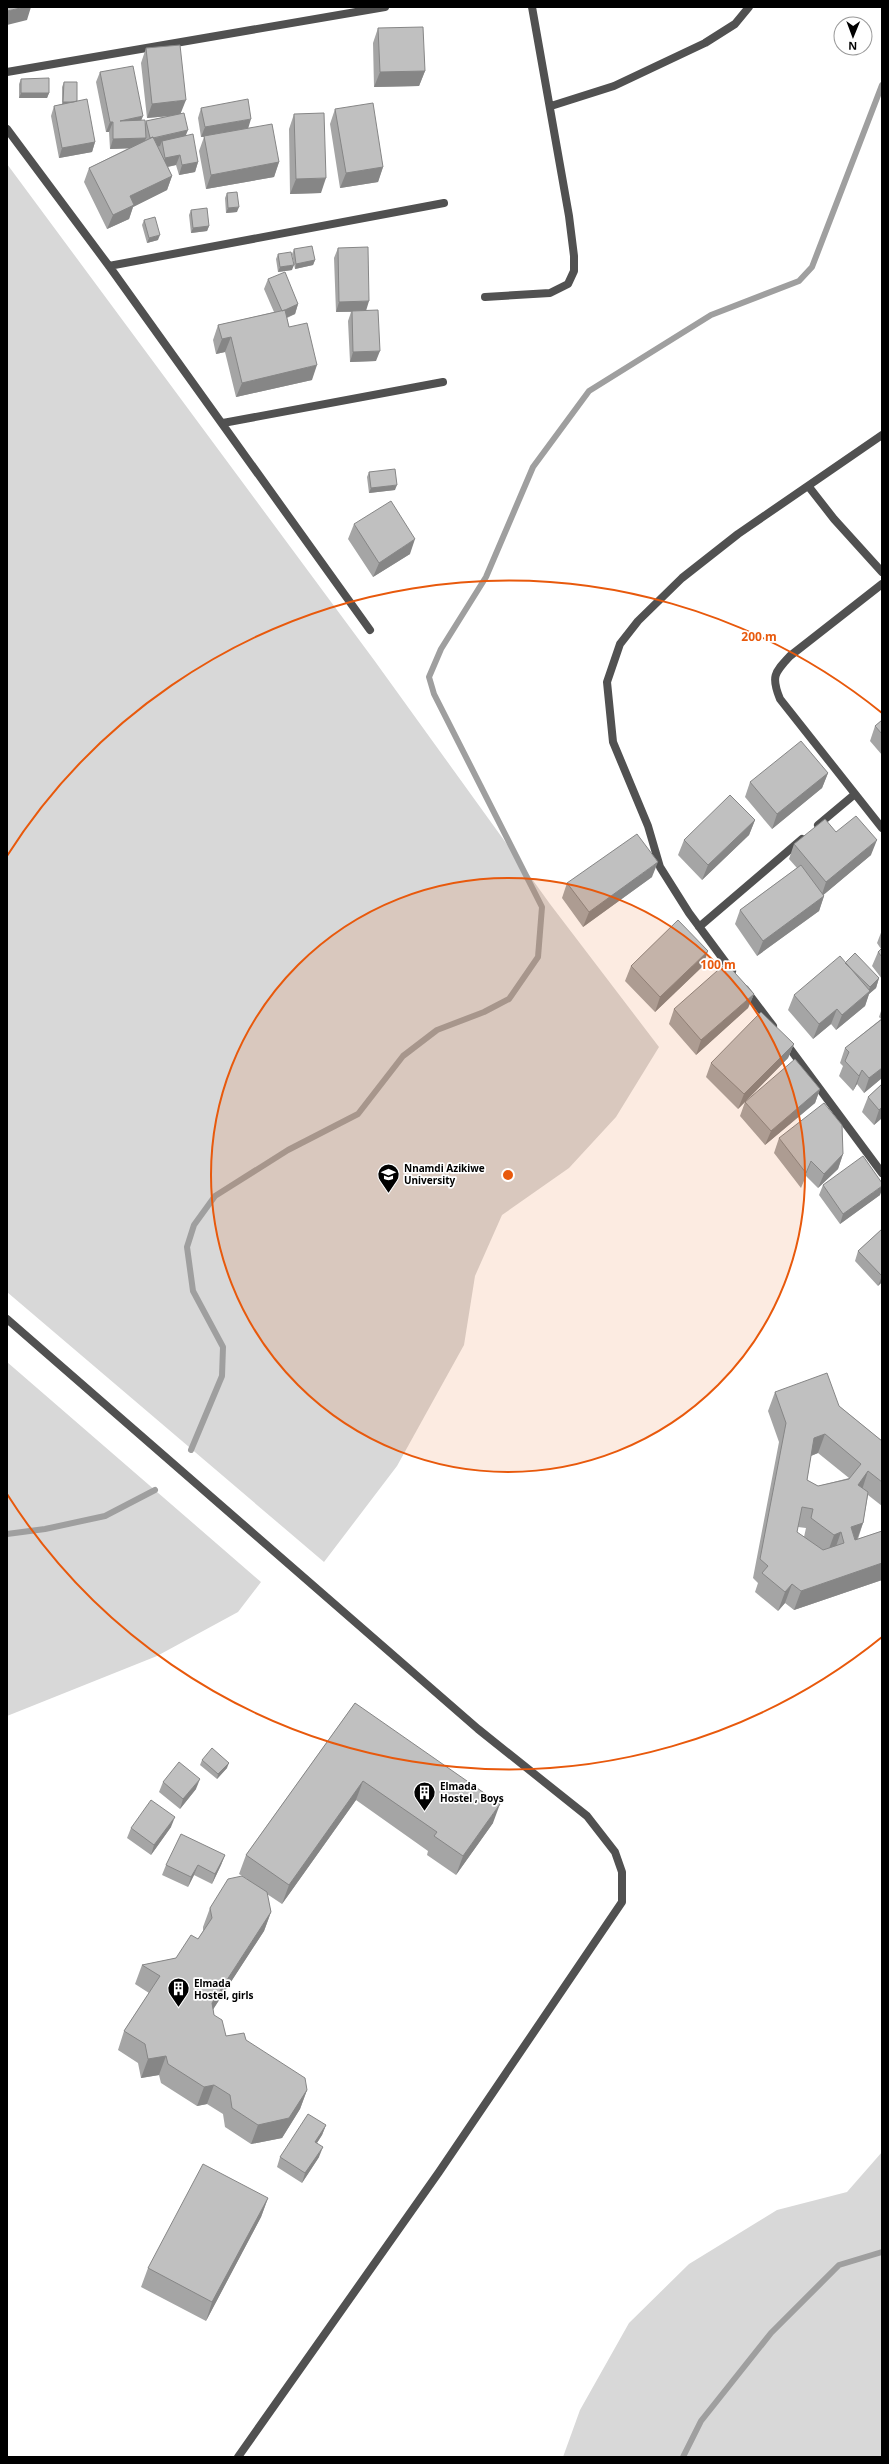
<svg xmlns="http://www.w3.org/2000/svg" width="889" height="2464" viewBox="0 0 889 2464" font-family="'Noto Sans',sans-serif">
<style>
.green{fill:#d8d8d8}
.lines{fill:none;stroke-linecap:round;stroke-linejoin:round}
.stream{stroke:#9f9f9f;stroke-width:6}
.street{stroke:#515151;stroke-width:8}
.wall{fill:#a5a5a5;fill-rule:evenodd}
.shaded-wall{fill:#868686}
.building{fill:#c0c0c0;stroke:#868686;fill-rule:evenodd}
.ring{fill:none;stroke:#e8590c;stroke-width:2}
.labels{text-anchor:middle;dominant-baseline:central;stroke-width:3.5;stroke-linejoin:round;paint-order:stroke}
.poi-label{font-size:10px;font-weight:bold;fill:#000;stroke:#fff;text-anchor:start}
.centre{fill:#e8590c;stroke:#fff;stroke-width:2}
.ring-label{font-size:12px;text-anchor:middle;font-weight:bold;fill:#e8590c;stroke:#fff;stroke-width:3.5;stroke-linejoin:round;paint-order:stroke}
</style>
<rect width="100%" height="100%" fill="#fff"/>
<path class="green" d="M7,164L374,660L550,904L659,1047L616,1117L569,1168L502,1215L475,1276L464,1345L397,1466L324,1562L7,1292Z
M7,1362L261,1582L238,1612L157,1656L7,1716Z
M882,2152V2457H563L580,2410L629,2323L689,2264L777,2210L847,2192Z"/>
<g class="lines">
<path class="stream" d="M191,1450L222,1376L223,1347L193,1291L187,1247L194,1225L215,1196L288,1150L358,1114L403,1056L437,1030L484,1012L509,999L538,957L542,907L434,694L429,677L441,649L486,577L533,467L589,391L711,315L799,281L812,267L882,85
M7,1534L45,1529L105,1516L155,1490
M683,2457L701,2421L771,2333L839,2265L882,2252"/>
<path class="street" d="M7,72L385,7
M551,106L614,86L705,43L735,24L749,7
M7,129L109,266L370,630
M109,266L444,203
M485,297L550,293L568,284L574,271V256L569,216L532,7
M223,423L443,382
M809,487L834,519L882,572
M882,584L790,656C774,673 771,677 780,699L882,828
M818,825L855,794
M699,927L802,839
M732,971L689,913L660,867L648,826L613,742L607,682L620,644L638,621L682,578L738,534L882,435
M745,989L773,1026
M785,1042L882,1173
M7,1319L478,1729L587,1816L615,1852L622,1872V1902L439,2172L238,2457"/>
</g>
<path class="wall" d="M378,28L425,71L419,86L374,87L373,43Z
M146,48L181,113L186,136L198,162L195,172L179,175L176,165L168,167L172,176L167,190L133,207L129,219L107,229L84,182L89,168L129,148L110,149L109,132H106L96,82L100,72L141,121L145,124L146,121L169,116L147,118L141,63Z
M21,79L49,93L47,98H19V84Z
M64,82L77,101L95,142L92,152L59,158L51,116L54,106L62,104V87Z
M201,108L248,129L279,162L274,177L206,189L199,151L204,137H201L198,118Z
M335,109L383,167L378,182L340,188L330,124Z
M294,114L321,193L290,194L289,129Z
M227,193L237,212L226,213L225,198Z
M191,210L209,226L207,231L191,233L189,215Z
M144,220L158,240L147,243L142,225Z
M338,248L366,310L376,361L350,362L348,321L351,312H336L334,258Z
M294,249L315,260L313,265L295,269L292,254Z
M278,254L292,270L278,272L276,259Z
M268,279L298,304L295,314L287,318L289,327L312,380L236,397L225,352L216,354L213,340L218,325L274,312L264,289Z
M369,472L395,490L369,493L367,477Z
M354,524L410,554L373,577L348,539Z
M882,720V755L870,741L875,726Z
M828,773L822,788L772,829L745,797L750,782Z
M755,820L749,835L702,880L678,855L684,840Z
M836,832L871,855L823,895L824,896L819,911L757,956L735,924L740,910L797,868L789,859L794,844Z
M652,877L583,927L562,898L567,883Z
M882,930V979L872,966L878,952L881,949L877,943Z
M845,963L879,978L876,988L869,994L865,1006L836,1030L831,1024L813,1039L788,1010L794,995Z
M631,966H703L655,1012L625,981Z
M754,994L748,1008L696,1055L669,1024L674,1009Z
M882,1008V1078L864,1093L857,1084L853,1091L839,1076L843,1066L840,1063L845,1048L881,1019L879,1017Z
M794,1044L788,1058L746,1101L820,1089L815,1103L765,1145L740,1116L745,1102L738,1109L706,1077L711,1063Z
M882,1084V1118L874,1125L862,1112L868,1097Z
M779,1138L843,1154L838,1169L818,1188L806,1176L801,1188L774,1153Z
M823,1185L880,1195L840,1224L819,1195Z
M882,1229V1282L878,1286L855,1261L858,1251Z
M775,1392L839,1406L882,1441V1506L868,1495L863,1523L858,1539L882,1531V1580L794,1610L785,1603L778,1611L755,1592L758,1583L753,1578L779,1442L768,1411ZM818,1453L849,1478L818,1486L807,1480L811,1456ZM798,1527L806,1528L804,1537L797,1532Z
M355,1703L493,1823L456,1875L427,1855L428,1851L356,1800L282,1904L267,1894L271,1912L264,1931L213,2009L214,2015L226,2036L246,2040L307,2090L300,2109L282,2138L251,2144L225,2127L223,2114L207,2104L197,2106L161,2083L159,2075L141,2078L138,2063L118,2050L124,2031L149,1993L135,1984L142,1965L176,1958L198,1939L203,1931V1927L210,1908L247,1879L239,1874L246,1855Z
M202,1760L227,1768L217,1779L200,1765Z
M163,1782L196,1789L180,1809L159,1792Z
M171,1827L151,1855L127,1838L131,1828Z
M225,1855L221,1865L212,1884L194,1875L188,1887L162,1875L166,1865Z
M326,2125L322,2135L317,2143L319,2157L302,2183L277,2167L280,2157Z
M268,2198L261,2217L206,2321L141,2287L148,2268Z"/>
<path class="shaded-wall" d="M25,7H31L27,20L7,25V11Z
M119,7H154V8H119Z
M425,71L419,86L374,87L380,72Z
M21,93H49L47,98H19Z
M186,100L180,115L147,118L152,104Z
M63,102H77L62,107Z
M143,116L139,126L120,121Z
M251,119L248,129L201,137L205,127Z
M110,122H113L109,132H106Z
M188,130L184,140L162,141L160,146L147,149L151,139Z
M146,138L142,148L110,149L113,139Z
M95,142L92,152L59,158L62,148Z
M180,155L176,165L161,168L165,158Z
M198,162L195,172L179,175L182,165Z
M279,162L274,177L206,189L211,175Z
M383,167L378,182L340,188L346,173Z
M172,176L167,190L133,207L129,219L107,229L113,215L130,196Z
M326,178L321,193L290,194L296,179Z
M239,207L237,212L226,213L228,208Z
M209,226L207,231L191,233L193,228Z
M160,235L158,240L147,243L149,238Z
M315,260L313,265L295,269L296,264Z
M294,265L292,270L278,272L280,267Z
M369,301L366,311L336,312L339,302Z
M298,304L295,314L278,321L282,311Z
M231,337L225,352L216,354L222,339Z
M380,351L376,361L350,362L353,352Z
M317,365L312,380L236,397L242,383Z
M397,485L395,490L369,493L371,488Z
M415,539L410,554L373,577L379,563Z
M828,773L822,788L772,829L777,814Z
M755,820L749,835L702,880L708,865Z
M877,840L871,855L821,897L826,882Z
M658,862L652,877L583,927L589,912Z
M824,896L819,911L757,956L763,941Z
M708,951L703,966L655,1012L660,997Z
M879,978L876,988L869,994L865,1006L836,1030L842,1015L867,994L870,987Z
M754,994L748,1008L696,1055L701,1040Z
M837,1009L831,1024L813,1039L819,1024Z
M794,1044L788,1058L738,1109L744,1094Z
M882,1068V1078L864,1093L869,1078Z
M862,1070L857,1084L853,1091L859,1076Z
M820,1089L815,1103L765,1145L771,1131Z
M882,1107V1118L874,1125L879,1110Z
M843,1154L838,1169L818,1188L824,1174Z
M882,1186V1190L880,1195L840,1224L843,1214Z
M882,1275V1282L878,1286L882,1276Z
M825,1434L818,1453L808,1457L814,1438Z
M868,1471L862,1490L858,1485Z
M863,1523L856,1542L851,1527Z
M841,1532L834,1552L827,1554L834,1535Z
M882,1563V1580L794,1610L801,1591Z
M792,1584L785,1603L778,1611L785,1592Z
M229,1763L227,1768L217,1779L218,1774Z
M200,1779L196,1789L180,1809L183,1799Z
M363,1781L356,1800L282,1904L289,1885Z
M500,1804L493,1823L456,1875L463,1856Z
M175,1817L171,1827L151,1855L154,1845Z
M225,1855L221,1865L212,1884L215,1874Z
M198,1865L194,1875L188,1887L191,1877Z
M271,1912L264,1931L205,2022L212,2003Z
M166,2056L159,2075L141,2078L148,2059Z
M214,2085L207,2104L197,2106L204,2087Z
M307,2090L300,2109L282,2138L251,2144L258,2125Z
M326,2125L322,2135L311,2152L315,2142Z
M323,2147L319,2157L302,2183L305,2173Z
M268,2198L261,2217L206,2321L212,2302Z"/>
<path class="building" d="M7,7H25L7,11Z
M423,27L425,71L380,72L378,28Z
M180,45L186,100L152,104L146,48Z
M133,66L143,116L120,121L145,120L146,138L113,139V122H110L100,72Z
M49,78V93H21V79Z
M64,82H77V101L73,102H63Z
M87,99L95,142L62,148L54,106Z
M248,99L251,119L205,127L201,108Z
M373,103L383,167L346,173L335,109Z
M184,113L188,130L153,138V137L150,138L146,121Z
M324,113L326,178L296,179L294,114Z
M272,124L279,162L211,175L204,136Z
M193,134L198,162L182,165L180,155L165,158L162,141Z
M153,137L172,176L130,196L134,205L113,215L89,168Z
M237,192L239,207L228,208L227,193Z
M207,208L209,226L193,228L191,210Z
M155,217L160,235L149,238L144,220Z
M312,246L315,260L296,264L294,249Z
M368,247L369,301L339,302L338,248Z
M291,252L294,265L280,267L278,254Z
M285,272L298,304L285,310L282,311L268,279Z
M285,310L289,327L307,323L317,365L242,383L231,337L222,339L218,325Z
M378,310L380,351L353,352L352,311Z
M395,469L397,485L371,488L369,472Z
M391,501L415,539L379,563L354,524Z
M882,720V734L875,726Z
M801,741L828,773L777,814L750,782Z
M730,795L755,820L708,865L684,840Z
M856,816L877,840L826,882L794,844L825,819L836,832Z
M637,834L658,862L589,912L567,883Z
M801,865L824,896L763,941L740,910Z
M678,920L708,951L660,997L631,966Z
M882,948V957L878,952Z
M855,953L879,978L870,987L845,963Z
M840,956L870,991L842,1015L837,1009L819,1024L794,995Z
M726,963L754,994L701,1040L674,1009Z
M761,1012L794,1044L744,1094L711,1063Z
M882,1019V1068L869,1078L862,1070L859,1076L845,1061L849,1052L845,1048Z
M795,1059L820,1089L771,1131L745,1102Z
M882,1084V1107L879,1110L868,1097Z
M824,1103L842,1125L843,1154L824,1174L811,1161L806,1173L779,1138Z
M863,1156L882,1183V1186L843,1214L823,1185Z
M882,1229V1276L858,1251Z
M827,1373L839,1406L882,1441V1482L868,1471L858,1485L868,1492L863,1523L851,1527L855,1540L882,1531V1563L801,1591L792,1584L785,1592L762,1573L768,1566L760,1559L786,1423L775,1392ZM825,1434L861,1464L849,1479L818,1486L807,1480L814,1438ZM802,1507L813,1509L811,1518L834,1535L841,1532L844,1543L823,1550L797,1532Z
M355,1703L500,1804L463,1856L434,1836L437,1832L363,1781L289,1885L246,1855Z
M212,1748L229,1763L218,1774L202,1760Z
M179,1762L200,1779L183,1799L163,1782Z
M151,1800L175,1817L154,1845L131,1828Z
M181,1834L225,1855L215,1874L198,1865L191,1877L166,1865Z
M242,1876L267,1892L271,1912L212,2003L214,2015L222,2020L226,2036L244,2033L246,2040L305,2078L307,2090L289,2118L258,2125L232,2108L230,2095L214,2085L204,2087L168,2064L166,2056L148,2059L145,2044L124,2031L160,1976L142,1965L176,1958L191,1935L198,1939L212,1918L210,1908L228,1879Z
M308,2114L326,2125L315,2142L323,2147L305,2173L280,2157Z
M203,2164L268,2198L212,2302L148,2268Z"/>
<circle cx="508" cy="1175" r="297" fill="#e8590c" fill-opacity=".12"/>
<g class="ring">
<circle cx="508" cy="1175" r="297"/>
<path d="M882 1637A594 594 0 0 1 7 1494M7 856A594 594 0 0 1 882 713"/>
</g>
<defs>
<symbol id="university-pin" viewBox="-11 -11 22 30"><path d="M0 17L-7.5 6A9.5 9.5 0 1 1 7.5 6Z" fill="#000" stroke="#fff"/><path d="M0-5L7-2L0 1L-7-2ZM-4 1L0 2.5L4 1V4Q0 6-4 4Z" fill="#fff"/></symbol>
<symbol id="building-pin" viewBox="-11 -11 22 30"><path d="M0 17L-7.5 6A9.5 9.5 0 1 1 7.5 6Z" fill="#000" stroke="#fff"/><path d="M-4-6H4V6H1V3H-1V6H-4ZM-2.5-4.3h1.7v1.8h-1.7ZM.8-4.3h1.7v1.8H.8ZM-2.5-1h1.7V.8h-1.7ZM.8-1h1.7V.8H.8Z" fill="#fff"/></symbol>
</defs>
<g fill-rule="evenodd">
<use href="#university-pin" x="376" y="1162" width="25" height="34"/>
<use href="#building-pin" x="412" y="1780" width="25" height="34"/>
<use href="#building-pin" x="166" y="1976" width="25" height="34"/>
</g>
<g class="labels">
<g class="poi-label">
<text x="404" y="1168">Nnamdi Azikiwe<tspan x="404" dy="12">University</tspan></text>
<text x="440" y="1786">Elmada<tspan x="440" dy="12">Hostel , Boys</tspan></text>
<text x="194" y="1983">Elmada<tspan x="194" dy="12">Hostel, girls</tspan></text>
</g>
</g>
<circle cx="508" cy="1175" r="6" class="centre"/>
<g class="ring-label">
<text x="759" y="641">200 m</text>
<text x="718" y="969">100 m</text>
</g>
<rect width="889" height="2464" fill="none" stroke="#000000" stroke-width="16"/>
<g transform="translate(853 36) rotate(181)"><circle r="19" fill="#ffffff" stroke="#999999"/>
<path d="M0-3L7 15L0 10L-7 15Z" fill="#000000"/>
<text y="-6" font-size="11" font-weight="bold" text-anchor="middle" fill="#000000">N</text>
</g>
</svg>
